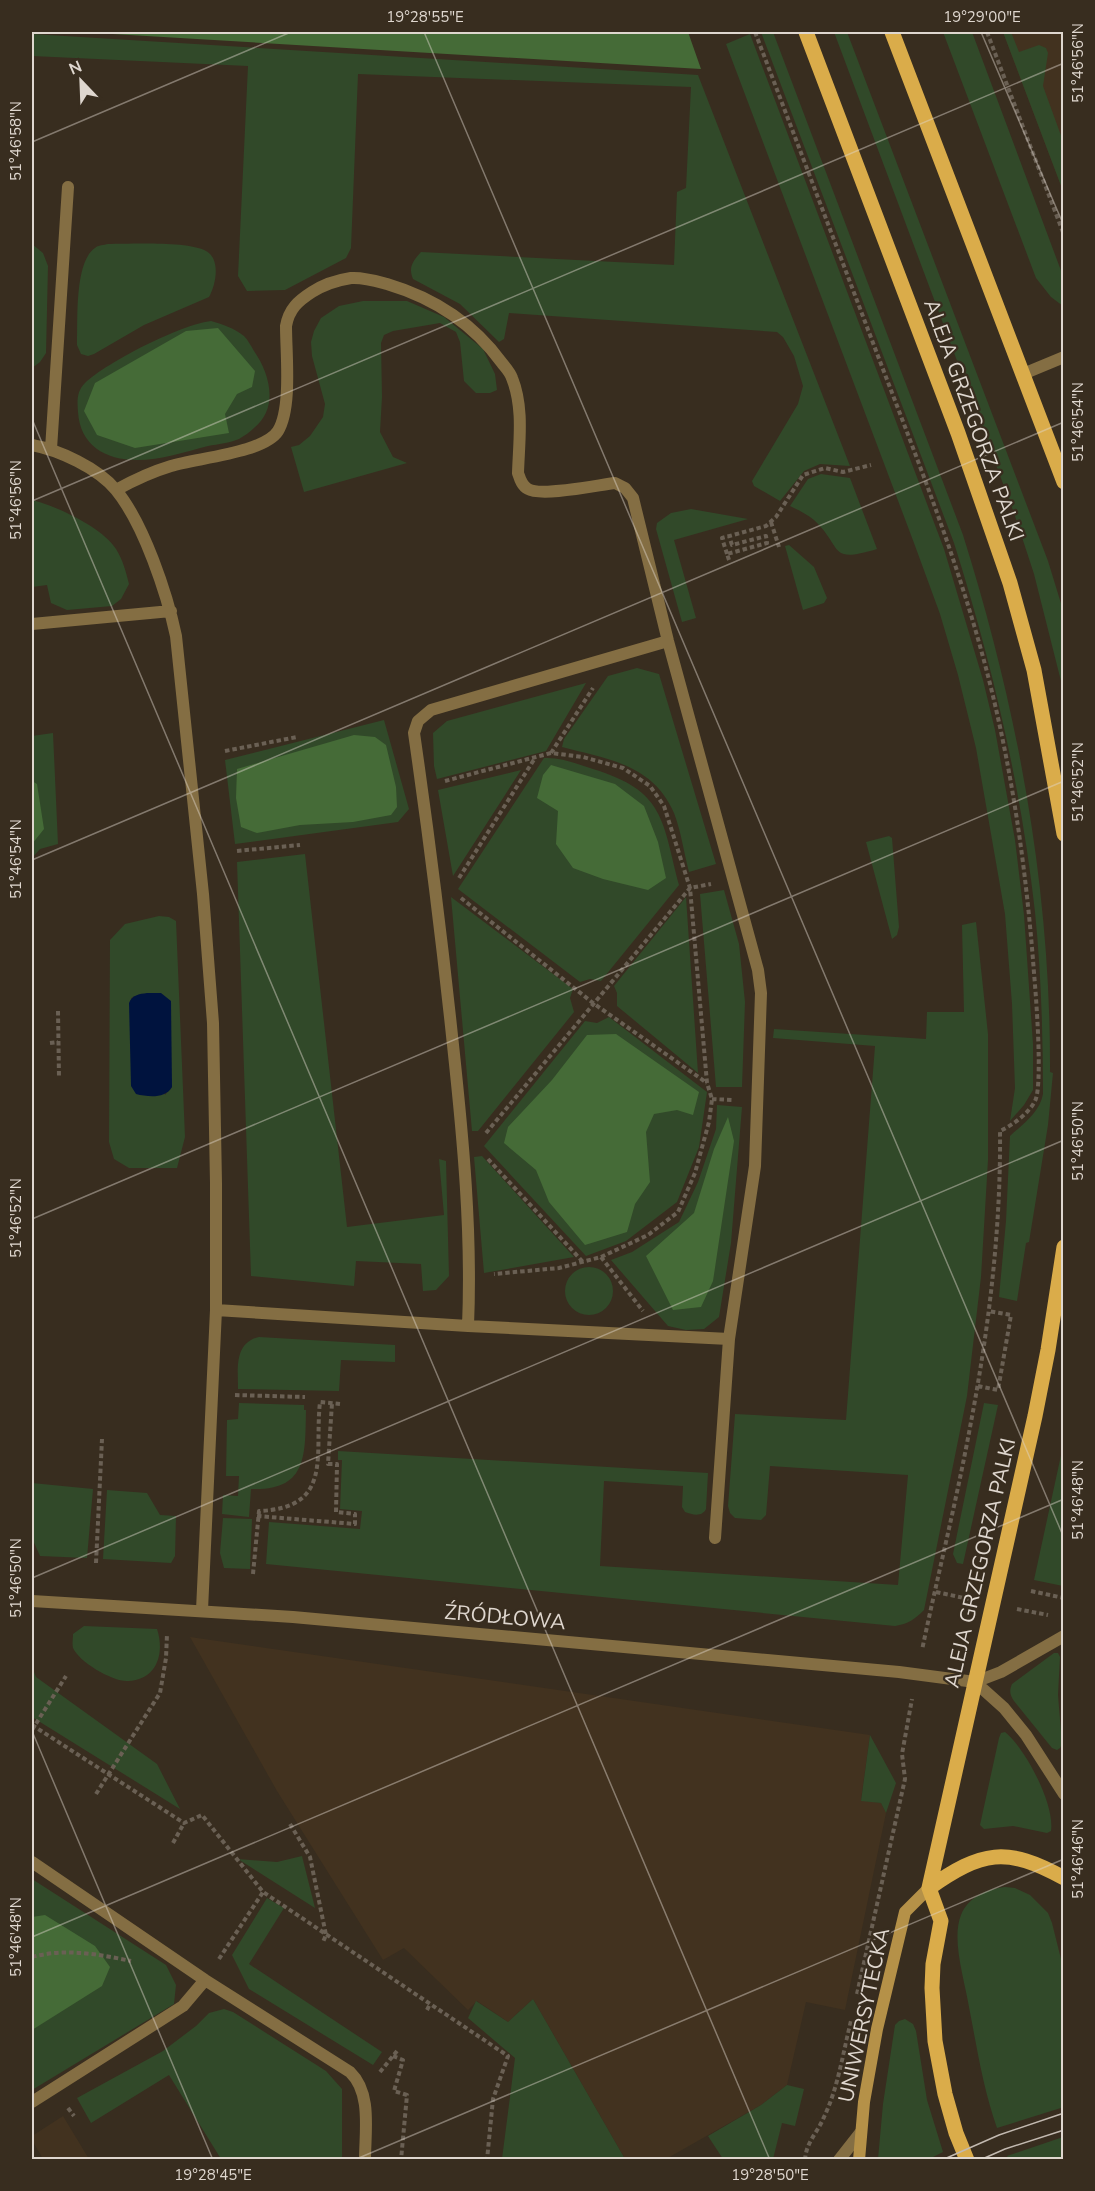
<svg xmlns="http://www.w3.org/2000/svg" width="1095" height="2191" viewBox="0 0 1095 2191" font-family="'Nunito Sans',sans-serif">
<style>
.built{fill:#42321f}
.green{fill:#314929;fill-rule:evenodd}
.forest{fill:#456b37}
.water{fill:#00133e}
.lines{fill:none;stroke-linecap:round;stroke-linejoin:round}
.path{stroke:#6a6054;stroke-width:4;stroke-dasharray:4.5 3;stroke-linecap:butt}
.service{stroke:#846e43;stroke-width:12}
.tertiary{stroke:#846e43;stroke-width:12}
.secondary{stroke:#b59148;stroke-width:12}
.primary{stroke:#daac4a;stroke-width:15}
.tram{stroke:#c2b9b0;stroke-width:1.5}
.ticks{fill:none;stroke:#dfd7cf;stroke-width:1.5;stroke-opacity:0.45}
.labels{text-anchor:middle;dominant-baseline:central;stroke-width:4.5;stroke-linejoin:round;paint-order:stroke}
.street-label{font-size:21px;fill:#dfd7cf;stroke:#382d1f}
.neatline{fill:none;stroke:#dfd7cf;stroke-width:2}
.ticks-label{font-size:15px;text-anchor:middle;fill:#dfd7cf}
</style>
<rect width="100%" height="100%" fill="#382d1f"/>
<path class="built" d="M1003,32H1063V191Z
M190,1637L870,1735L861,1800L881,1803L886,1813L845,2010L806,2002L787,2085L761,2105L666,2159H625L533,1999L508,2022L477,2001L468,2010L404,1948L383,1960L277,1791Z
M63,2116L89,2159H43L32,2140V2136Z"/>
<path class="green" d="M761,32H773L963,535C1018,710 1051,888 1050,1072L1053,1073L1048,1125L1029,1242L1026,1243L1017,1301L999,1297L1006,1221L1010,1136C1023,1124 1040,1112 1043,1094C1043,1033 1041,972 1035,912C1021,786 992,663 954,543Z
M834,32H847L1048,561L1063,610V689L1034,574L1014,513Z
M943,32H972L1063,276V306L1051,297L1036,278Z
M1003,32H1011L1019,52L1039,45L1046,48L1048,53L1043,86L1063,141V191Z
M32,34L698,75L850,466L820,464L804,471L780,501L754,486L752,481L798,404L803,386L794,356L783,337L777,332L509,313L504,339L499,342L460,304L413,279C408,267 413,261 421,252L674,265L677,192L686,188L691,87L358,74L351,248L346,258L285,290L247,291L238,276L248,66L32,56Z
M750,34L944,549L983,680L995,730L1015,840L1024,915L1033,1044V1090L1024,1105L1010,1121L1015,1088L1012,1004L1005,914L976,748L958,675L940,614L914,543L726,44Z
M32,244L43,253L48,266L46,353L40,362L32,368Z
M108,244C130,244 188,241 206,251C221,259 216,285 209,297L144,325L94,354L88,356L81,354L77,345C78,322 74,262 95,248C98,245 104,245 108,244Z
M363,301H407L444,317L483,349L495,374L497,390L490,393H476L464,381L460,342L456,332L440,323L393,331L384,335L381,343L382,397L380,432L393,457L407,463L304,492L291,447L299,445L310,436L323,417L325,404L312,356L311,342L314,331L321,318L339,306Z
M211,321C222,324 234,328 244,336C248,340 251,346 254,351C270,374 279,408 254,428C250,432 244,436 239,439C230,443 218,444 208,446C185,452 161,460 137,460C105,460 80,445 78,412C77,400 77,391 85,383C107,362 182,324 211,321Z
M821,474L850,478L877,549C827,564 844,548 814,520C807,514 798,510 790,506L808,479Z
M32,500C56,506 102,527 116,549C123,560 126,572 129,584L121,599L112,606L67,610L51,603L47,585L32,587V601Z
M691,509L748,519L674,540L696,618L682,622L656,529L657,523L671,513Z
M789,545L814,567L827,598L824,603L803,610L785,546Z
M637,668L659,674L716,864L689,872C684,853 681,831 674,813C653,764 607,759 562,747L564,739L608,676Z
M586,683L546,751L437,779L434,766L433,733L447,721Z
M384,720L409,809L398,822L235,844L225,760Z
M53,733L58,844L40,849L32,858V736Z
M544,758C561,757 577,764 593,769C665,791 662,820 679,885L601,981L590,979L580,982L458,889Z
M521,770L453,876L438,790Z
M889,836L892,838L899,927L897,935L892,939L866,842Z
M305,854L347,1227L444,1215L439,1159L446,1161L449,1276L436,1290L423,1291L421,1264L356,1261L354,1286L251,1276L237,862Z
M724,890L739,944L745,1002L742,1087H716L700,894Z
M451,897L573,989L570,998L574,1012L478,1131H472Z
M686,897L698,1073L617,1006V993L614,986Z
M159,916L169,917L176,921L185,1137L177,1168H129L114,1159L109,1142L110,940L125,924ZM141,994L172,1087L165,1095L131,998Z
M976,922L988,1034V1160L981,1277L967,1396L924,1610C915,1619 908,1624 895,1626L266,1564L269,1522L360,1529L362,1511L340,1509L342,1460H338V1451L708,1473L706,1509C702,1517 693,1515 685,1512L682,1507L683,1486L604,1481L600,1566L898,1585L908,1475L770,1466L766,1515L761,1520L735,1518L730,1513L728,1506L735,1414L846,1420L875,1046L773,1038L774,1029L926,1039L927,1012H964L962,925Z
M609,1017L707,1092L699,1147L677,1202L626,1241L586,1256L484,1146L585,1021L597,1023Z
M717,1105L742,1107L731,1243L719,1317L704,1329L686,1330L668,1326L611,1260L632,1252L679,1222L698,1182L716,1129Z
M482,1156L574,1257L484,1273L474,1157Z
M565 1291a24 24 0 1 1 48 0a24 24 0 1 1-48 0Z
M259,1337L395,1345V1362L341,1360L339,1391L238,1389C238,1368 234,1343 259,1337Z
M239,1403L304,1405V1410H306C305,1455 308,1491 251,1489L249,1517L222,1514L223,1495L238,1496L239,1476H226L227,1420L238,1419Z
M984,1403L998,1405L963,1564L957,1563L953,1554Z
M1063,1446V1586L1034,1580Z
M32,1483L93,1489L87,1558L40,1556L32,1538Z
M107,1490L147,1493L160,1515L176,1516L175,1556L171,1563L103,1559Z
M223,1518L252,1519L250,1569L224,1568L220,1553Z
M84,1626L157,1629C165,1653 157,1680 128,1681C113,1682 79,1662 73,1648C72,1644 73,1638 73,1634Z
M1054,1653H1058L1060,1657L1058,1695L1062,1744L1060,1748L1057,1750L1052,1748L1014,1701C1010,1695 1009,1691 1012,1684Z
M32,1667L36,1677L157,1764L180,1809L32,1717Z
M1005,1732C1025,1748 1055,1804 1051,1831L1047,1833L1013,1826L984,1829L980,1825L999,1738L1001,1733Z
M870,1735L896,1783L886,1813L881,1803L861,1801Z
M302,1856L315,1908L238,1859L277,1862Z
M32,1879L166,1965L176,1985L174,2004L32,2090Z
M1005,1887L1015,1888L1030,1895L1048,1913L1052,1923L1063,1967L1064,2107L997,2128C983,2088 977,2048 969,2007C965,1981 951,1940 961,1915C968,1897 987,1889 1005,1887Z
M267,1898L284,1908L249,1964L382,2052L373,2065L249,1989L232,1955Z
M533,1999L625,2159H502L515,2058L468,2018L476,2001L508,2022Z
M224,2009L233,2012L326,2071L342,2089V2159H221L169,2075L91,2123L77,2098L163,2051L196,2026L209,2013Z
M905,2019L913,2024L916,2031L927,2100L943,2152L929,2159H878L883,2104L895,2025L899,2021Z
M787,2085L804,2089L795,2126L782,2123L773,2159H723L708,2136L761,2105Z
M1063,2137V2159H1009L1007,2156Z"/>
<path class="forest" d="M79,32H688L701,69Z
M218,328L255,371L252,387L237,394L225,414L229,433L135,448L97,435L84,411L95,383L186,331Z
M354,735L375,737L386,745L396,787L397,807L391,815L353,822L300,825L257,833L241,827L236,798L237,769Z
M551,765L615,784L644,806L658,842L666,878L648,890L603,879L573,868L556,844L558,811L537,798L543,775Z
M32,781L37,784L44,829L32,844Z
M616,1034L699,1092L693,1115L677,1110L654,1114L646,1132L650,1182L635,1204L627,1232L585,1245L549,1202L536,1170L504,1143L508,1127L552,1080L587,1035Z
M728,1117L734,1141L713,1281L701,1307L673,1310L646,1256L694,1213L714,1149Z
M45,1915L95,1946L110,1967L102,1986L32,2030V1917Z"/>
<path class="water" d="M147,993H161L171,1001L172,1087C165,1099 148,1097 136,1094L131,1086L129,1003C132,995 139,994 147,993Z"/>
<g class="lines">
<path class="path" d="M755,32C797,142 839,253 881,364C918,461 956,557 983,657C1011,760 1026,866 1034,973C1036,995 1043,1086 1035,1101C1029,1113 1013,1125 1000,1131C1001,1228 989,1327 971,1422C957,1499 938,1574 922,1650
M987,32L1064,235
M771,522L779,547
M727,554L722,538L766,526L776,517L803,475L825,468L843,472L871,465
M729,560L727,554L767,543L766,536L732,545L729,536
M225,751L297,737
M551,753L593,688
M445,781L551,753L583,757L623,768L650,786L664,806L690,888L707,1083L712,1099L709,1122L695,1173L678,1212L648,1235L601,1257L559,1268L494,1274
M237,851L300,845
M459,878L535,758
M461,898L593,1003L707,1083
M58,1011L59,1077
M50,1043L58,1042
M712,1099L732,1100
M486,1133L690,888L711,884
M488,1159L583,1262
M601,1257L643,1311
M978,1386L998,1390L1011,1315L988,1311
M235,1395L305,1397
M257,1516L355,1524V1514L336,1512L337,1464H328L332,1403
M96,1563L102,1439
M253,1574L259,1511C334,1508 314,1455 320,1402L340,1404
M1031,1591L1064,1598
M936,1592L969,1599
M1017,1609L1048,1615
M32,1725L184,1823L202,1815L263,1892L508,2056L493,2099L487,2160
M32,1730L66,1676
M96,1794L160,1693L166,1658L167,1634
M290,1824L310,1857L326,1935L323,1942
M173,1843L184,1823
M32,1957C65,1948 98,1954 131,1961
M219,1959L263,1892
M857,1994L905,1779L902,1754L912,1699
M427,2010L430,2004
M393,2056L403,2060L394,2091L407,2095L401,2160
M380,2072L397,2051
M68,2108L74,2116
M805,2160C806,2142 818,2132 824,2117C838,2088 843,2053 851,2021"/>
<path class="service" d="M1023,374L1064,357
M32,445C59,450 98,468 116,490C144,524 167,594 176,636L203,894L213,1023L216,1183V1310L202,1610
M51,449L68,187
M116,490C134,480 151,472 171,466C196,458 264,453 278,431C292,408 286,354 286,326C289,309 298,301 312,292C323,285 338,280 351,278C363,277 376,281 387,284C434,298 473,323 502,363C505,367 510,372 512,378C524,408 519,441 518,473C520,479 522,486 528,489C541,497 598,485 615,483L625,488L633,498L668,641L758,970L761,993L755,1166L729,1339
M32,624L171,611
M216,1310L468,1326L729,1339L715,1538
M468,1326C472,1232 463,1138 453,1045C442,940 429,837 414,733L418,721L431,710L668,641
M32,1862L205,1980L183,2006L32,2102
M205,1980L350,2072C372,2093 365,2131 365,2160"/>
<path class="tertiary" d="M32,1601L293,1617L899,1672L975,1682L1001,1672L1064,1636
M975,1682L1004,1708L1026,1735L1064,1794
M839,2160L861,2132"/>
<path class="secondary" d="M859,2160L864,2102L877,2029L905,1912L929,1888"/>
<path class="primary" d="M806,32L958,433L1010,583L1034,670L1064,834
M892,32L1064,482
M929,1888L1035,1416L1048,1350L1064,1247
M929,1888L941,1921L933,1964L932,1988L935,2041L945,2094L956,2133L967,2160
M929,1888C982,1851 1006,1846 1064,1878"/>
<path class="tram" d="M942,2160L999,2135L1064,2113
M980,2160L1005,2149L1064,2130"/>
</g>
<path class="ticks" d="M424,32L1064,1538M981,32L1064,226M32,142L291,32M32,419L770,2160M32,501L1064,63M32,860L1064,422M32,1219L1064,781M32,1578L1064,1140M32,1731L213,2160M32,1937L1064,1499M354,2160L1064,1859"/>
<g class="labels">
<g class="street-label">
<text transform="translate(974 420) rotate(70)">ALEJA GRZEGORZA PALKI</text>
<text transform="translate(980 1563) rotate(-77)">ALEJA GRZEGORZA PALKI</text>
<text transform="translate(505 1617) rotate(5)">ŹRÓDŁOWA</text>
<text transform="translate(864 2015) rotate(-78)">UNIWERSYTECKA</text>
</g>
</g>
<rect width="1095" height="2191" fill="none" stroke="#382d1f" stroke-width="66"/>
<g transform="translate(81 81) rotate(337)" stroke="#382d1f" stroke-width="4.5" paint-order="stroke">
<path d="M0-4.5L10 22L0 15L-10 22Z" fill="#dfd7cf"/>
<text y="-9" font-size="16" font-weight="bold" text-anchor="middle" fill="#dfd7cf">N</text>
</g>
<rect x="33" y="33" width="1029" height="2125" class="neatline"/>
<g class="ticks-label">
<text x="425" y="22">19°28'55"E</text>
<text x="982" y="22">19°29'00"E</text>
<text transform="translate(1078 63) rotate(-90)" y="5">51°46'56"N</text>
<text transform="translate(16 141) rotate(-90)" y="5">51°46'58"N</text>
<text transform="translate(1078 422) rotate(-90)" y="5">51°46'54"N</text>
<text transform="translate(16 500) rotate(-90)" y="5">51°46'56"N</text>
<text transform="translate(1078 782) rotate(-90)" y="5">51°46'52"N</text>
<text transform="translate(16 859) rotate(-90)" y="5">51°46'54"N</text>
<text transform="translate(1078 1141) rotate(-90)" y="5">51°46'50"N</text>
<text transform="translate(16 1218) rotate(-90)" y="5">51°46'52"N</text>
<text transform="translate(1078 1500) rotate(-90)" y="5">51°46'48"N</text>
<text transform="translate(16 1578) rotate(-90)" y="5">51°46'50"N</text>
<text transform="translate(1078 1859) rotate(-90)" y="5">51°46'46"N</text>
<text transform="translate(16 1937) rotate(-90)" y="5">51°46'48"N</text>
<text x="213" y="2180">19°28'45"E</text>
<text x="770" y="2180">19°28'50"E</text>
</g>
</svg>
